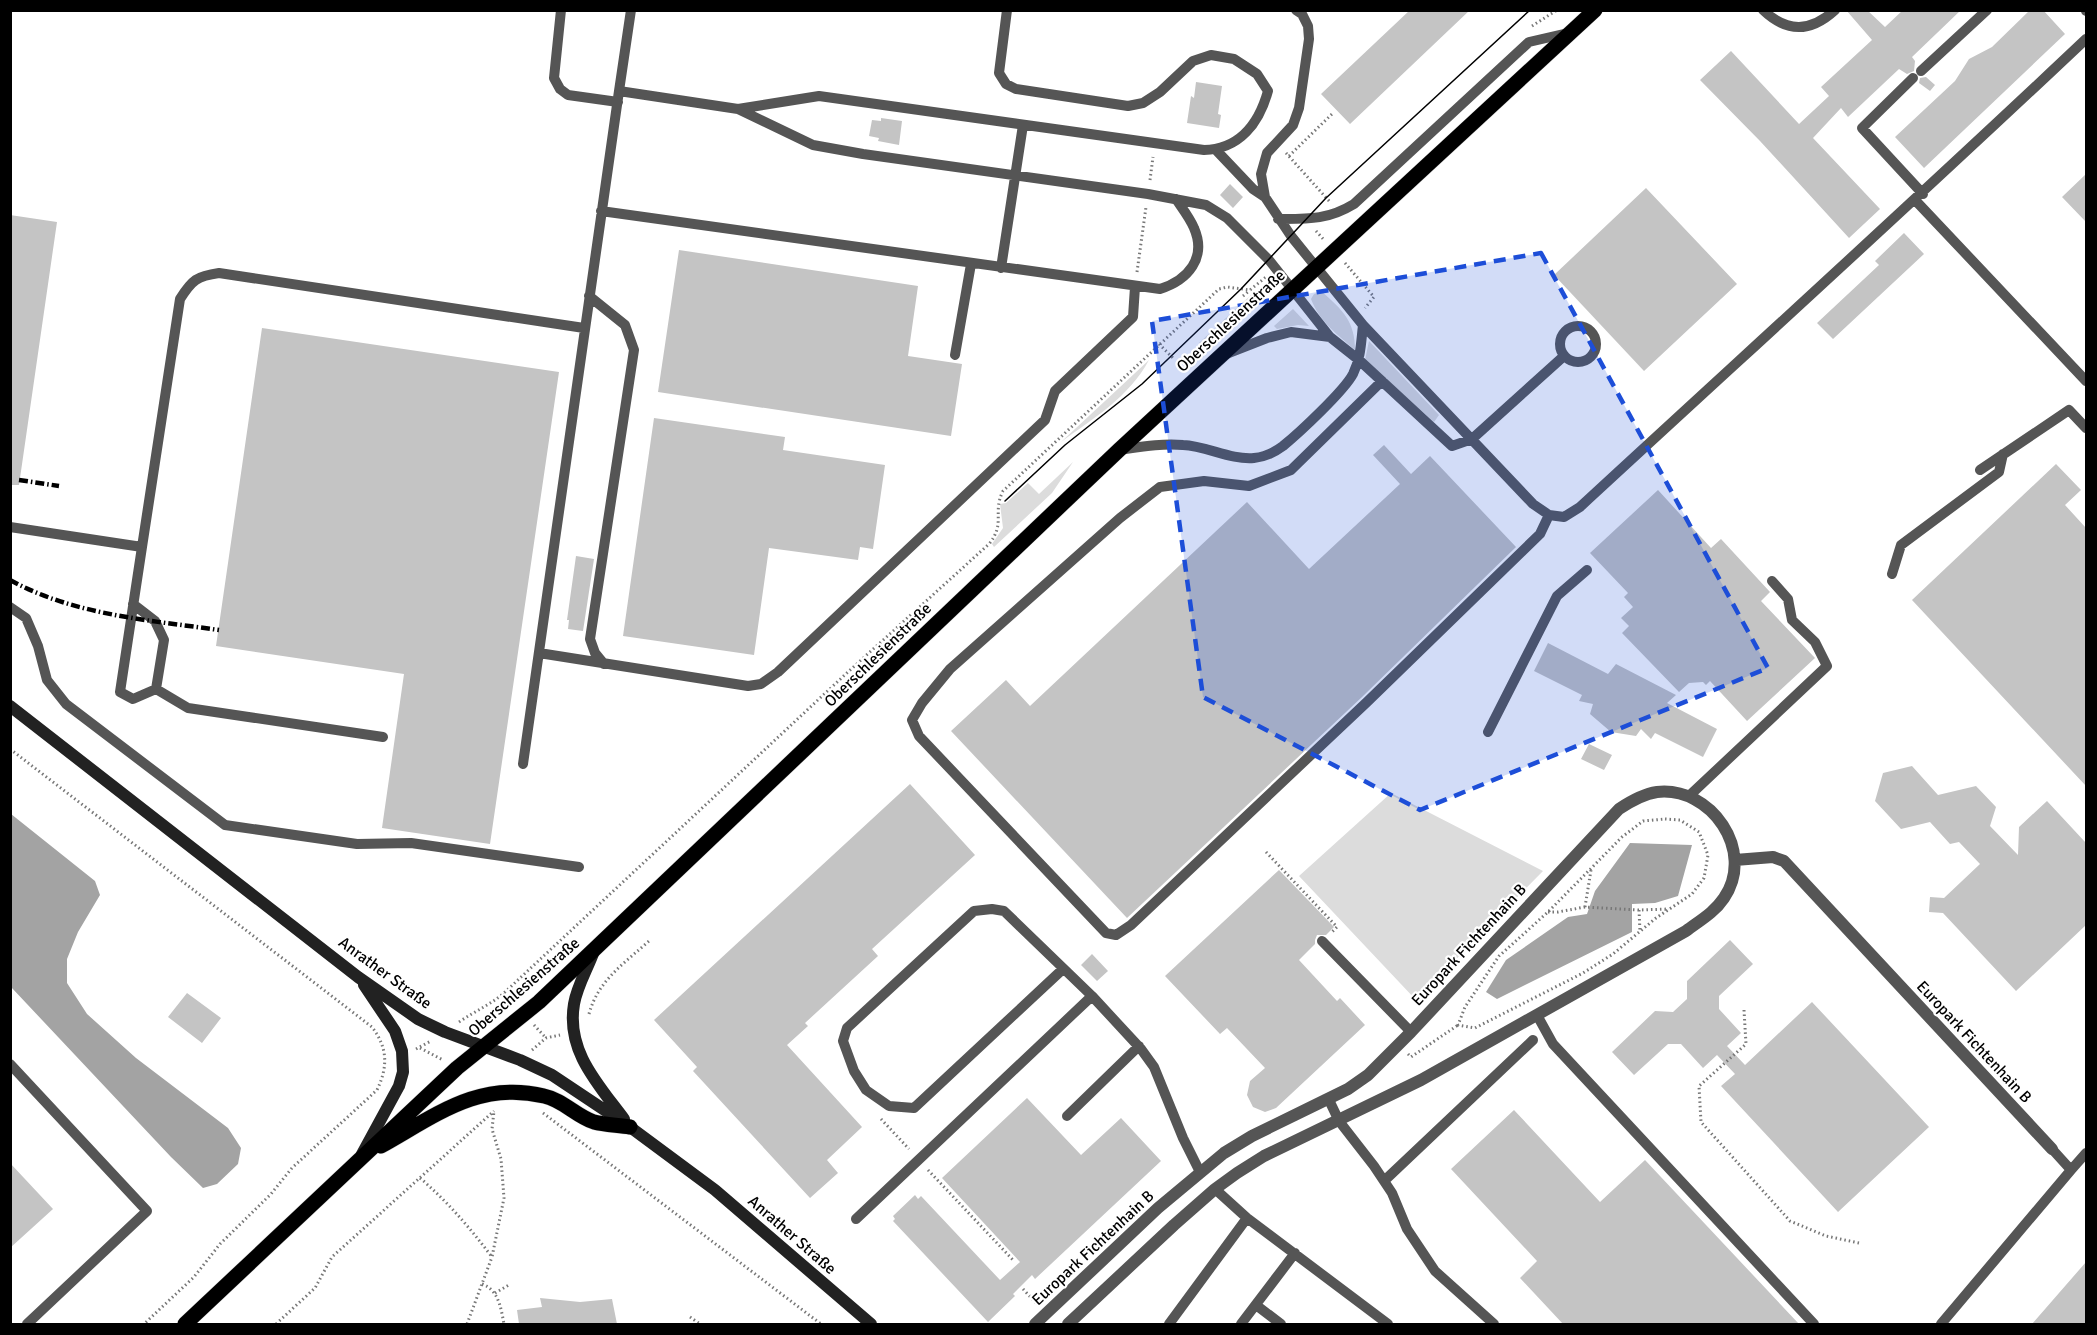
<svg xmlns="http://www.w3.org/2000/svg" width="2097" height="1335" viewBox="0 0 2097 1335" font-family="Signika,sans-serif">
<style>
.green{fill:#dcdcdc}
.water{fill:#a3a3a3}
.building{fill:#c4c4c4}
.lines{fill:none;stroke-linecap:round;stroke-linejoin:round}
.primary-casing{stroke:#dbdbdb;stroke-width:16}
.path{stroke:#777;stroke-width:3;stroke-dasharray:1.5 3;stroke-linecap:butt}
.lane{stroke:#555;stroke-width:10}
.street{stroke:#555;stroke-width:12}
.secondary{stroke:#222;stroke-width:12}
.primary{stroke:#000;stroke-width:15}
.tram{stroke:#000;stroke-width:1.5}
.rail{stroke:#000;stroke-width:4.5;stroke-dasharray:9 3 1.5 3;stroke-linecap:butt}
.marked{fill:#1d4ed8;fill-opacity:0.2;stroke:#1d4ed8;stroke-width:4.5;stroke-dasharray:12 8;stroke-linejoin:round}
.labels{text-anchor:middle;dominant-baseline:central;stroke-width:4.5;stroke-linejoin:round;paint-order:stroke}
.street-label{font-size:16px;fill:#000;stroke:#fff}
</style>
<rect width="100%" height="100%" fill="#fff"/>
<path class="green" d="M1322,292C1343,310 1355,322 1355,350C1337,334 1320,322 1311,299L1314,294Z
M1253,293C1248,317 1220,332 1201,345L1199,343Z
M1293,309L1309,326L1298,325L1277,329L1274,326Z
M1369,341L1439,415L1434,422L1365,360Z
M1149,360C1129,397 1094,418 1061,442Z
M1073,462L1052,493L994,547L992,544L1003,528L1000,504L1006,503L1028,483L1039,494Z
M1391,793L1543,871L1416,1000L1299,876Z"/>
<path class="water" d="M11,814L95,881L100,895L78,932L67,959V983L87,1014L136,1058L228,1128L241,1148L238,1164L217,1184L203,1188L171,1157L11,987Z
M1630,843L1692,845L1678,896L1655,903L1632,904V932L1497,999L1486,992L1506,960L1568,917L1587,914L1595,891Z"/>
<path class="building" d="M1410,10H1470L1350,124L1321,94Z
M1846,10H1867L1885,27L1903,10H1961L1912,57L1915,61L1914,71L1907,74L1899,69L1848,117L1841,108L1813,138L1880,209L1849,238L1760,141L1700,80L1731,51L1799,124L1829,96L1821,87L1872,40Z
M2030,10H2043L2065,34L1924,168L1895,137L1955,81L1969,59L1992,47Z
M1926,77L1935,85L1930,91L1919,83L1920,78Z
M1196,82L1222,86L1218,114L1221,115L1219,128L1187,123L1191,96L1194,98Z
M881,118L902,121L899,145L878,141L879,138L869,136L872,120L881,121Z
M2086,174V222L2062,197Z
M1230,184L1243,197L1233,208L1220,195Z
M1646,188L1737,284L1644,371L1554,275Z
M10,215L57,222L19,485H10Z
M1904,233L1924,254L1833,339L1817,323L1879,265L1875,261Z
M679,250L918,286L908,356L962,364L951,436L658,392Z
M262,328L559,372L490,844L382,828L404,674L216,646Z
M654,418L785,437L783,450L885,465L873,549L860,547L858,560L769,548L754,655L623,636Z
M1384,445L1411,474L1430,456L1516,547L1362,697L1127,918L951,731L1006,680L1030,706L1247,502L1309,569L1400,484L1373,455Z
M2056,464L2081,490L2065,505L2086,528V786L1912,600Z
M1658,490L1711,548L1721,539L1770,592L1761,601L1815,658L1747,721L1710,681L1706,685L1703,682L1689,683L1679,692L1622,633L1629,626L1621,618L1633,607L1624,597L1628,593L1590,553Z
M576,556L594,559L583,631L568,629L569,620H567Z
M1548,643L1608,674L1616,664L1676,695L1667,703L1717,729L1703,757L1655,733L1651,739L1641,729L1636,736L1611,732L1590,714L1593,704L1579,701L1582,695L1534,671Z
M1589,744L1612,755L1604,770L1581,759Z
M1912,766L1938,795L1976,786L1996,807L1990,826L2018,855L2019,827L2047,801L2086,843V925L2016,991L1943,913L1929,912L1930,897L1944,898L1980,864L1959,842L1950,844L1930,822L1901,829L1875,801L1883,773Z
M910,784L975,855L872,949L878,956L805,1023L808,1026L787,1045L862,1127L827,1160L838,1173L810,1198L693,1071L697,1067L654,1020Z
M1279,870L1334,927L1326,935H1317L1315,940V944L1299,960L1337,1001L1340,998L1365,1025L1276,1108L1265,1112L1253,1107L1247,1095L1250,1081L1265,1068L1227,1028L1220,1034L1165,976Z
M1730,940L1753,964L1719,996V1009L1741,1033L1727,1046L1745,1065L1812,1002L1929,1127L1838,1212L1721,1086L1735,1074L1717,1055L1703,1068L1681,1044H1668L1634,1075L1612,1052L1655,1011L1673,1012L1687,999V981Z
M1092,954L1108,971L1097,981L1081,965Z
M187,993L221,1018L202,1043L168,1017Z
M1027,1098L1081,1155L1121,1118L1161,1161L1035,1279L1032,1275L1013,1294L1015,1296L988,1322L893,1221L895,1219L893,1216L915,1195L918,1199L921,1196L1000,1280L1020,1262L942,1178Z
M1514,1110L1600,1202L1645,1160L1799,1324H1563L1520,1278L1537,1261L1451,1169Z
M10,1163L53,1209L10,1248Z
M2086,1262V1324H2032Z
M540,1298L580,1302L612,1299L617,1324H519L517,1310L542,1307Z"/>
<g class="lines">
<defs>
<path id="primary" d="M381,1146C435,1116 479,1080 544,1096C563,1100 576,1116 594,1122C605,1125 619,1125 630,1127
M185,1324L457,1068L539,1002L1119,450L1595,10"/>
</defs>
<use href="#primary" class="primary-casing"/>
<path class="path" d="M1532,26L1557,10
M1286,153L1330,202
M1289,156L1334,112
M1150,180L1153,157
M1316,231L1325,241
M1345,263L1374,297L1365,308
M1137,272L1146,207
M1243,296L1250,290
M1159,344L1173,358
M10,749L372,1027C388,1048 388,1067 377,1090L292,1168L271,1194L220,1244L194,1277L144,1324
M1665,819L1680,820L1699,832L1708,855L1704,878L1692,894L1656,918L1613,954L1583,973L1475,1028L1458,1025L1465,1007L1499,956L1548,912L1622,837L1643,821Z
M1266,852L1337,927L1332,932
M1585,907L1591,870
M1639,910L1640,932
M1548,912H1558L1585,907L1639,910L1669,909
M504,993L514,1003
M1744,1010L1746,1044L1699,1086L1701,1122L1790,1221L1826,1236L1859,1243
M589,1014C598,980 625,963 650,940
M459,1022C475,1011 490,1005 504,993L849,671L989,544C1006,523 992,513 1003,491L1219,289L1227,287L1250,290L1266,277
M534,1025L546,1038
M420,1048L443,1060
M416,1049L431,1041
M532,1050L546,1038L560,1035
M1408,1054L1411,1057L1458,1025
M543,1113L821,1324
M881,1119L909,1149
M928,1170L1013,1260
M420,1178C448,1202 470,1228 492,1257L504,1198L501,1159L492,1129L494,1111
M482,1284C499,1290 501,1309 504,1324
M1023,1289L1036,1303
M495,1293L509,1285
M690,1317L700,1324
M276,1324L315,1288L332,1257L494,1111
M467,1324L492,1257"/>
<path class="lane" d="M561,10L554,78L560,89L568,95L618,102
M631,10L619,91L738,109
M1007,10L999,73L1006,84L1016,89L1128,106L1143,103L1160,92L1193,61L1211,55L1234,59L1257,74L1268,91C1259,123 1240,149 1204,150L819,96L738,109L813,145L863,154L1148,194L1206,205L1227,218L1269,260L1330,337L1359,360L1452,446L1472,439L1564,356
M1763,10C1787,33 1811,32 1835,10
M2086,10V11
M1921,71L1987,10
M1913,78L1862,128L1923,194
M1216,150L1253,189L1265,197
M1915,200L2086,381
M601,211L1160,289C1188,280 1207,258 1194,228C1190,218 1182,208 1176,199
M1278,219C1308,219 1328,220 1354,204L1529,42L1568,33
M1001,268L1023,125
M589,296L625,325L634,350L590,639L595,653L604,664
M1363,325L1533,504L1549,515L1564,517L1580,507C1749,351 1919,197 2086,39
M1560 344a18 18 0 1 1 36 0a18 18 0 1 1-36 0Z
M1226,354L1267,338L1291,332L1330,337
M955,355L971,264
M1382,381L1291,470L1249,486L1204,481L1160,487L1120,518L950,669L922,703L912,720L919,736L1106,933L1116,935L1131,925L1367,702L1540,534L1549,515
M1119,450C1140,447 1162,443 1183,445C1207,446 1230,460 1254,458C1265,457 1275,452 1283,446C1299,433 1344,391 1353,374C1361,358 1361,342 1363,325L1291,236L1265,197L1261,174L1267,153L1293,125L1299,108L1309,39L1308,26L1302,14L1296,10
M1980,470L2069,410L2086,428
M10,527L142,547L180,299C192,280 197,276 219,273L584,328
M142,547L120,692L133,699L156,689L188,708L383,737
M1892,574L1901,545L1999,472L2003,454
M133,604L155,621L164,640L156,689
M10,607L26,618L38,646L47,680L66,704L225,825L357,844L411,843L579,867
M539,653L748,686L761,684L778,672L1045,420L1055,391L1133,317L1135,287
M1488,732L1557,596L1587,570
M523,764L619,91
M1689,796L1827,666L1815,642L1792,620L1788,599L1772,581
M1322,941L1411,1032
M1063,969L914,1108L889,1106L866,1090L854,1071L843,1041L847,1028L974,911L992,909L1004,911L1092,996L1141,1049L1154,1067L1183,1138L1200,1172
M1537,1015L1553,1044L1814,1324
M10,1064L147,1211L27,1324
M1329,1100L1339,1121L1374,1166L1392,1193L1407,1229L1435,1271L1494,1324
M1067,1116L1139,1046
M2071,1170L2086,1153
M1384,1181L1533,1040
M1215,1189L1247,1218L1388,1324
M856,1219L1092,996
M1256,1305L1281,1324
M1169,1324L1247,1218
M1241,1324L1295,1253
M1941,1324L2071,1170L2052,1149"/>
<path class="street" d="M1735,860L1773,857L1784,861L2052,1149
M1035,1324L1158,1208L1224,1153L1252,1136L1348,1089L1368,1075L1411,1032L1619,809C1631,801 1643,794 1657,792C1711,786 1756,851 1724,898C1714,913 1699,921 1686,931L1421,1080L1264,1156L1237,1173L1215,1189L1174,1225L1068,1324"/>
<path class="secondary" d="M10,706L358,977L418,1019L445,1032L520,1060L552,1075L630,1127L715,1190L871,1324
M594,951C588,968 577,986 574,1004C566,1051 598,1084 624,1119
M362,1154L399,1086L403,1072L402,1051L395,1031L364,985"/>
<use href="#primary" class="primary"/>
<path class="tram" d="M1005,501L1065,445L1142,384L1241,289L1326,198L1530,10"/>
<path class="rail" d="M19,480L59,486
M10,580C74,615 148,620 219,630"/>
</g>
<path class="marked" d="M1541,253L1768,668L1420,810L1203,697L1152,321Z"/>
<g class="labels">
<g class="street-label">
<text transform="translate(1231 321) rotate(-43)">Oberschlesienstraße</text>
<text transform="translate(878 655) rotate(-44)">Oberschlesienstraße</text>
<text transform="translate(1469 945) rotate(-47)">Europark Fichtenhain B</text>
<text transform="translate(385 973) rotate(36)">Anrather Straße</text>
<text transform="translate(524 987) rotate(-41)">Oberschlesienstraße</text>
<text transform="translate(1974 1042) rotate(47)">Europark Fichtenhain B</text>
<text transform="translate(792 1235) rotate(41)">Anrather Straße</text>
<text transform="translate(1093 1248) rotate(-43)">Europark Fichtenhain B</text>
</g>
</g>
<rect width="2097" height="1335" fill="none" stroke="#000000" stroke-width="24"/>
</svg>
